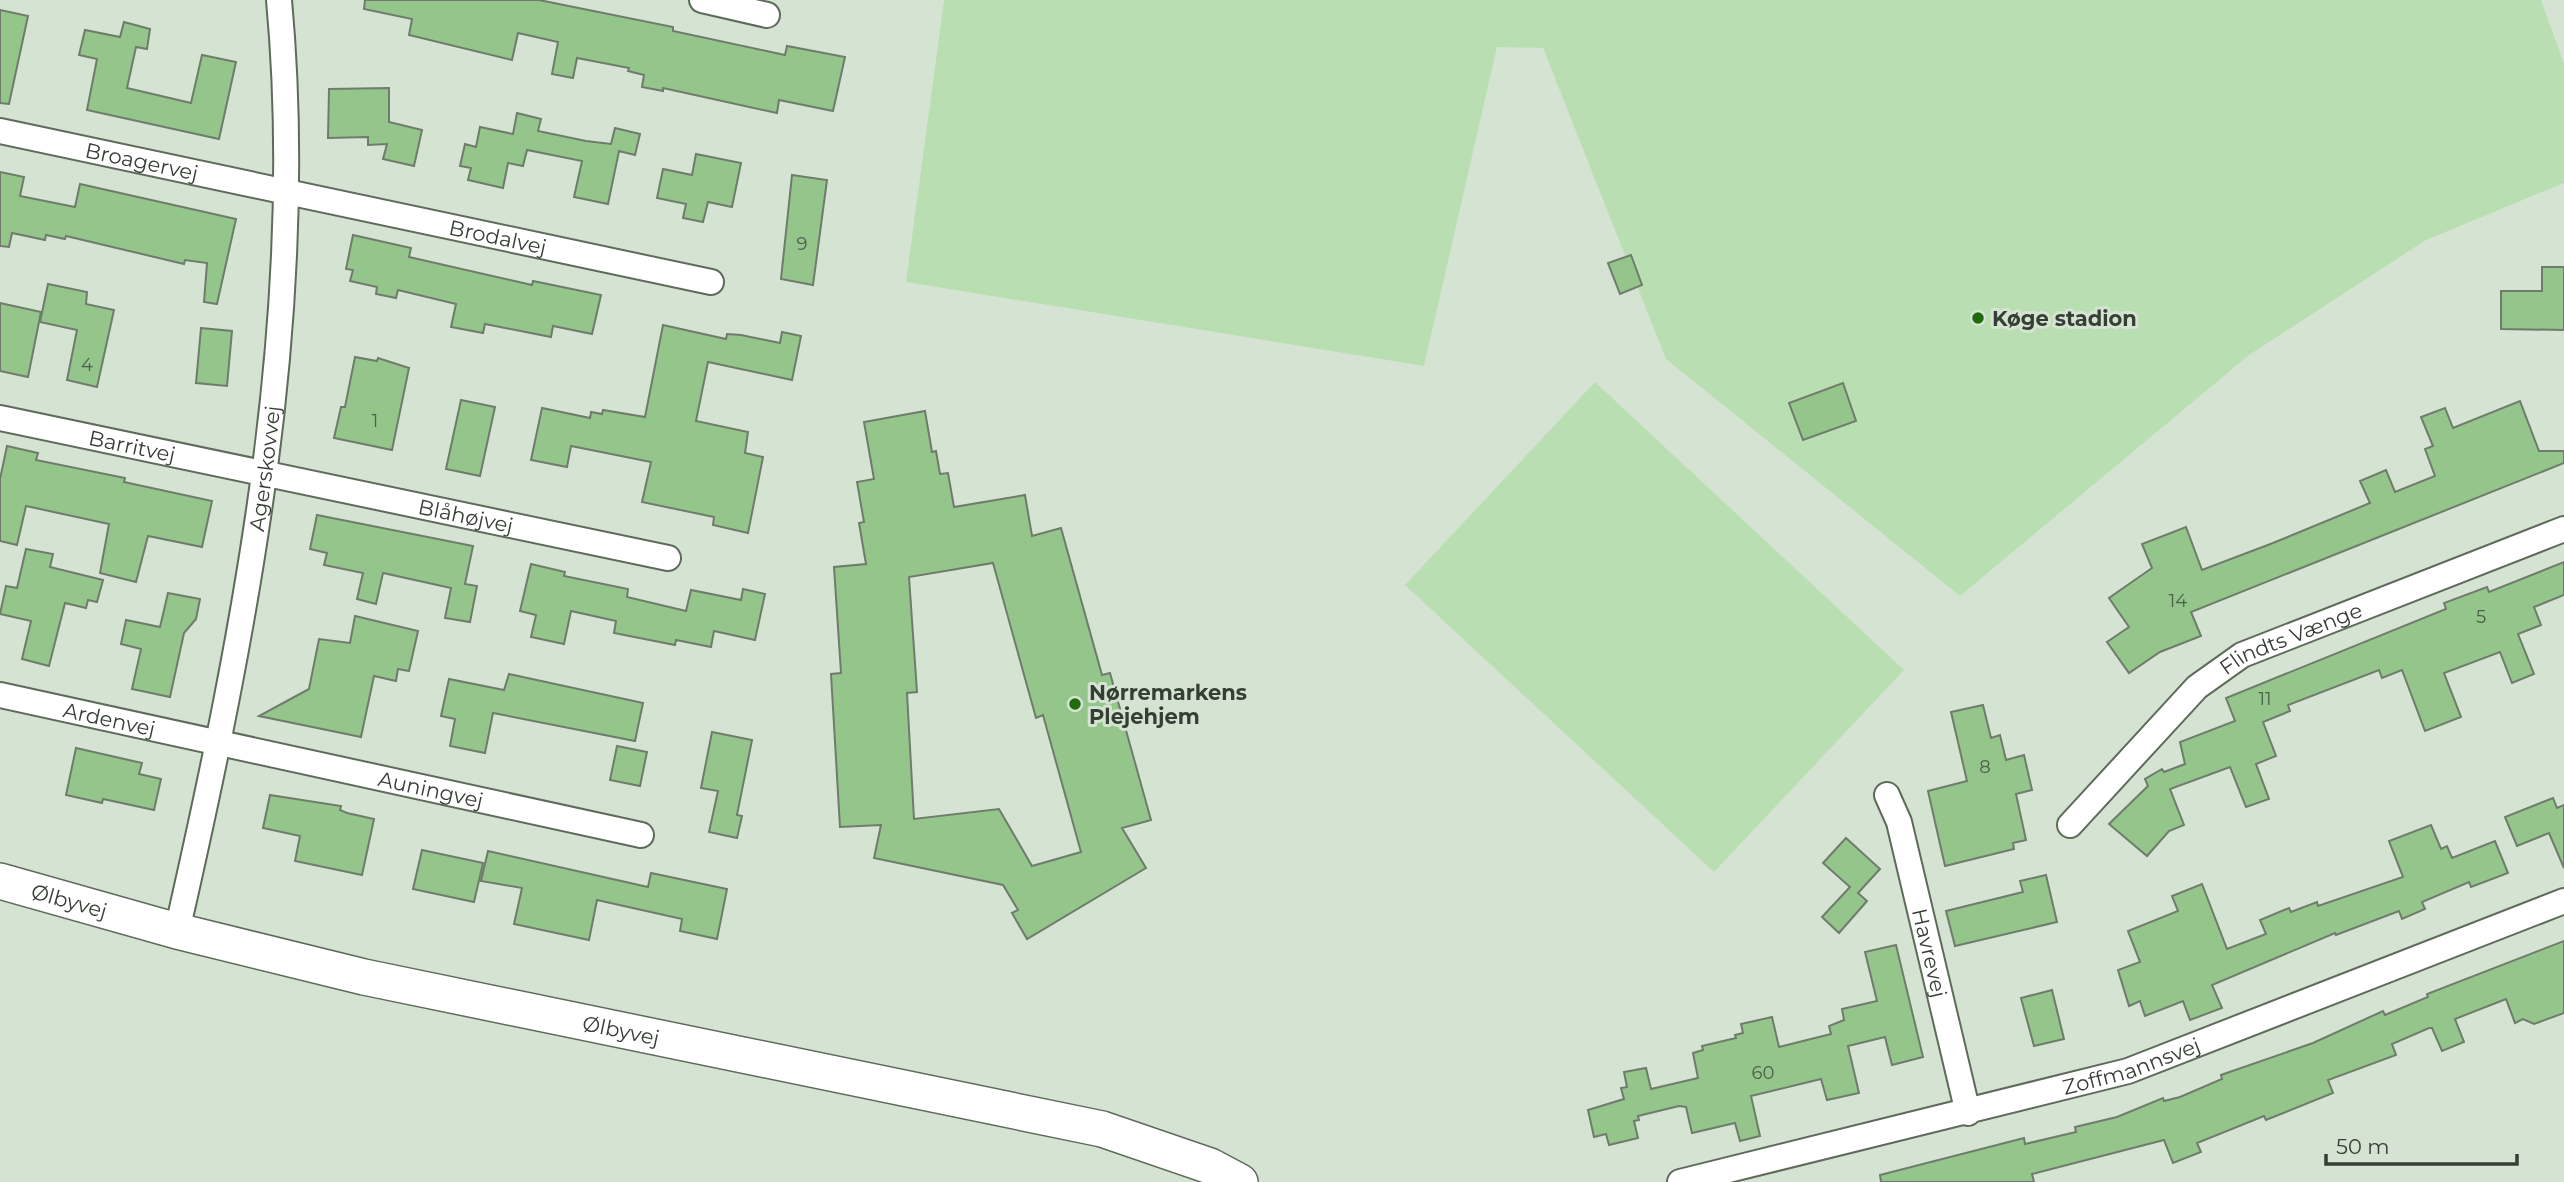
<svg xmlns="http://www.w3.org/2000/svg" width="2564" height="1182" viewBox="0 0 2564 1182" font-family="Montserrat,sans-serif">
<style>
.green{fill:#b9deb2}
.building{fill:#94c58b;stroke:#6f7c6c;stroke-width:2;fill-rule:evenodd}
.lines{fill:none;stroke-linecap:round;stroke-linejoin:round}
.street-casing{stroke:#5e6b5b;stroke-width:28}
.secondary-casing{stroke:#5e6b5b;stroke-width:38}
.street{stroke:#fff;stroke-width:24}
.secondary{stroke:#fff;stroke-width:35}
.poi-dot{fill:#206c0c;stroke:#d5e4d2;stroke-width:2.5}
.labels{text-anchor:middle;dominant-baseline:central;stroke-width:6;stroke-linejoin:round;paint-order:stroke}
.number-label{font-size:18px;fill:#4e604b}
.street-label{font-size:21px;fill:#373e36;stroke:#d5e4d2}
.poi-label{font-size:21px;font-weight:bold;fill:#373e36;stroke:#d5e4d2;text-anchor:start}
</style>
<rect width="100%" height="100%" fill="#d5e4d2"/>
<path class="green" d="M944,0H2541L2564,64V183L2426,240L2249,355L1960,596L1666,359L1543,48L1497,47L1424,366L906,282Z
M1595,382L1904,670L1714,872L1405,585Z"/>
<path class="building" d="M365,0H539L673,27V31L785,55L787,46L845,57L833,111L779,100L777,113L663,88V91L642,87L644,75L628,71L629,68L577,58L573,78L552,74L558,42L518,33L512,60L409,35L412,19L364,9Z
M0,10L28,16L9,104L0,103Z
M124,22L150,29L147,49L136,47L127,88L191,103L202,55L236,62L219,139L87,110L97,59L79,55L85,30L120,37Z
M389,88V122L422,130L414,166L383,159L387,144L368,145V137L328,138L329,89Z
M517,113L541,119L538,131L586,141L611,144L615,128L640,134L635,155L619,151L608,204L574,197L582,161L527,150L523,166L508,163L503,188L468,180L471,168L460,166L465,144L476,147L480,127L513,134Z
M696,154L741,163L732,207L708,202L703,222L683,218L686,204L657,198L663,169L692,175Z
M0,172L24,177L20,196L75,207L80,184L236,219L217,304L204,302L207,263L185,260L184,264L66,236L65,239L46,235L45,240L12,233L9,247L0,246Z
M792,175L827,180L813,285L781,279Z
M353,235L411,248L409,257L532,285L533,281L601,295L592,334L553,326L551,337L485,324L483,333L451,327L456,304L398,290L396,298L376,294L377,287L350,281L353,270L346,269Z
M1631,255L1642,285L1620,294L1608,263Z
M2542,267H2564V330L2501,329V291H2542Z
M48,284L87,292L86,304L114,310L97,387L67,380L77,330L40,322Z
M0,303L41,312L28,377L0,371Z
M663,325L726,339L727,334L741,335L780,343L782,332L801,336L792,380L708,362L696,421L748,432L745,453L763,457L748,533L713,525L714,517L642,502L651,462L571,446L567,467L531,460L542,408L590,418L591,412L602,414L603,410L645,417Z
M201,328L232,331L227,386L196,383Z
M355,357L377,361L378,358L409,368L392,450L334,438L341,407H345Z
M1843,383L1856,421L1803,440L1789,403Z
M461,400L495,407L480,476L446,469Z
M2520,401L2539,451H2564V463L2191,612L2201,636L2160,652L2129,673L2107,642L2129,627L2109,598L2152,568L2142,544L2186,527L2202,570L2273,543L2370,503L2360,481L2386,470L2395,492L2435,476L2425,449L2433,446L2421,417L2445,408L2453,428Z
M925,411L932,452L936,451L940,474L948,473L954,507L1025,495L1032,536L1061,528L1102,675L1110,673L1151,820L1122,828L1146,868L1027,939L1012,913L1018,910L1003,885L874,858L881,825L840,827L831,674L841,673L834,567L866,564L859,523L864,522L857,482L874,479L864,422ZM993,563L1036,718L1043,715L1081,852L1032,866L999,809L914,819L907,693L917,692L909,577Z
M7,446L38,453L36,460L125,478L124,482L212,501L202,547L148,536L136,582L100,573L109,524L26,506L17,545L0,541V479Z
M317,515L473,546L465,584L477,586L470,622L445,618L451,588L383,573L376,604L357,599L363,573L324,565L327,553L310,549Z
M26,549L53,554L50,567L103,580L97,602L88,600L86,608L65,603L49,666L22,659L31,621L0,614L6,586L17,588Z
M2564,562V595L2534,607L2541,625L2518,634L2534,674L2512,683L2500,652L2444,673L2461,717L2425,731L2402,670L2382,678L2379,670L2288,705L2290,711L2263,722L2276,756L2256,764L2269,799L2246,807L2230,767L2170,789L2184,825L2169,831L2147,856L2109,824L2148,786L2145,779L2162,769L2164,772L2185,764L2180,742L2235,721L2226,698L2446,609L2444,603L2487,587L2489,592Z
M531,564L565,572L564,576L628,589L627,597L686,611L691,590L741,600L743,589L765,594L755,640L714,631L711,647L676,640L675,645L614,633L616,621L571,611L564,644L531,637L536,615L520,611Z
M168,593L200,599L196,619L184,633L170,697L132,689L141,649L121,644L126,620L160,627Z
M355,616L418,631L409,671L398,669L396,681L374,676L361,737L259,716L309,689L319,639L350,643Z
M509,674L643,703L635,741L493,713L485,753L450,746L455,719L441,716L449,679L504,690Z
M1983,705L1991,738L2000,735L2006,760L2024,755L2032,790L2016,794L2026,840L2013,843L2014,849L1945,866L1928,791L1967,781L1951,712Z
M712,732L752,740L737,815L742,816L737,838L709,832L718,791L701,788Z
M617,746L647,752L640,786L610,780Z
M76,748L142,763L139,774L161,779L154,810L103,799L102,803L66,795Z
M270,795L341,806L340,810L347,813L374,819L362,875L295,861L300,836L263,828Z
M2553,798L2557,808L2564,805V868L2549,833L2517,846L2505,817Z
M2431,825L2441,849L2447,846L2452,858L2495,841L2508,873L2471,887L2469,882L2422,902L2425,909L2402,919L2399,911L2336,935L2335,933L2212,985L2222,1008L2190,1020L2183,1001L2145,1016L2140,1001L2129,1006L2118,970L2140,962L2128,931L2178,911L2172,896L2202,884L2227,949L2266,934L2260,920L2289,908L2291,912L2317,902L2318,906L2403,877L2389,841Z
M1846,838L1880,869L1858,893L1867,901L1839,933L1822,917L1850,887L1823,863Z
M422,850L483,863L474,902L413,889Z
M488,851L648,887L651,873L727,889L717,939L680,931L682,919L597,900L589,940L514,924L522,888L481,881Z
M2046,875L2057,922L1955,946L1946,911L2023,892L2020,881Z
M2564,941V1013L2534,1024L2523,1019L2515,1023L2506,999L2455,1019L2464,1042L2442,1051L2432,1028H2429L2392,1044L2396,1055L2328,1080L2333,1093L2266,1120L2264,1116L2197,1143L2201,1152L2173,1163L2164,1140L2032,1174L2034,1182H1881L1880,1175L2024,1138L2025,1144L2076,1132L2075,1127L2117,1117L2163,1098L2164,1101L2180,1097L2222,1079L2221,1075L2313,1043L2383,1011L2385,1015L2428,997L2427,994Z
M1896,945L1923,1057L1892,1065L1885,1037L1848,1046L1859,1093L1827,1100L1821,1079L1751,1096L1760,1136L1740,1141L1735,1123L1692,1133L1686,1107L1679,1106L1638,1116L1639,1120L1634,1121L1638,1138L1609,1145L1606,1134L1594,1137L1588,1110L1624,1099L1621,1088L1627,1087L1624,1072L1646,1068L1651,1089L1698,1078L1693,1053L1703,1050L1702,1046L1736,1038L1735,1035L1743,1033L1741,1024L1772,1017L1779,1047L1831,1034L1829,1026L1844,1020L1842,1009L1877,1001L1865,952Z
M2052,990L2064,1039L2034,1046L2021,998Z"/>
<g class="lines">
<defs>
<g id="street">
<path d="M702,0L767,15"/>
<path id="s1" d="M0,131L711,282"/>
<path id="s2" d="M0,418L668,558"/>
<path id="s3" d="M0,695L641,835"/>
<path id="s4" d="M1887,795L1899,822L1968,1113"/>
<path id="s5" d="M2070,825L2197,687L2242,655L2564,529"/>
<path id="s6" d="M177,931C246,628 308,312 279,0"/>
<path id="s7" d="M1680,1182L2128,1071L2564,901"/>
</g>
<g id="secondary">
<path id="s8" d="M0,881L177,931L364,977L1102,1129L1210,1166L1240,1182"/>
</g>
</defs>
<use href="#street" class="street-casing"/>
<use href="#secondary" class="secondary-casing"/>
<use href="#street" class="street"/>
<use href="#secondary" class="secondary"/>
</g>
<g class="poi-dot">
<circle cx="1978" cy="318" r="7"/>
<circle cx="1075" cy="704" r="7"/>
</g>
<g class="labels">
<g class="number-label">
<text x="802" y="244">9</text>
<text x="87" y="365">4</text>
<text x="375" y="421">1</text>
<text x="2178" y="601">14</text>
<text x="2481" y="617">5</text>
<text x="2265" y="699">11</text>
<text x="1985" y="767">8</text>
<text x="1763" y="1073">60</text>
</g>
<g class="street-label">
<text stroke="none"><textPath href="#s1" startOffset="145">Broagervej</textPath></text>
<text stroke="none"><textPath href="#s1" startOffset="509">Brodalvej</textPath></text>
<text stroke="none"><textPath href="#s2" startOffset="135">Barritvej</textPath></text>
<text stroke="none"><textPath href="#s6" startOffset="471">Agerskovvej</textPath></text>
<text stroke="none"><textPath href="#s2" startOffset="476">Blåhøjvej</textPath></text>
<text stroke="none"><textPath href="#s5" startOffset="294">Flindts Vænge</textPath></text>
<text stroke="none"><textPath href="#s3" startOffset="112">Ardenvej</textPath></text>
<text stroke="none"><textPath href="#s3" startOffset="441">Auningvej</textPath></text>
<text stroke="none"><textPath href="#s8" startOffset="72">Ølbyvej</textPath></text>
<text stroke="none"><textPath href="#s4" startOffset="164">Havrevej</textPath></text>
<text stroke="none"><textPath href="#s8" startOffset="639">Ølbyvej</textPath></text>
<text stroke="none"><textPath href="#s7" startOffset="466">Zoffmannsvej</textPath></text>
</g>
<g class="poi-label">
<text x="1992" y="318">Køge stadion</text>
<text x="1089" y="692">Nørremarkens<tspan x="1089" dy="24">Plejehjem</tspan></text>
</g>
</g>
<path d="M2326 1154v10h191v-10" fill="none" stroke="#373e36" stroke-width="3.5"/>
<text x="2336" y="1154" font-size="21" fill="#373e36" stroke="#d5e4d2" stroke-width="5" paint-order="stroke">50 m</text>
</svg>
